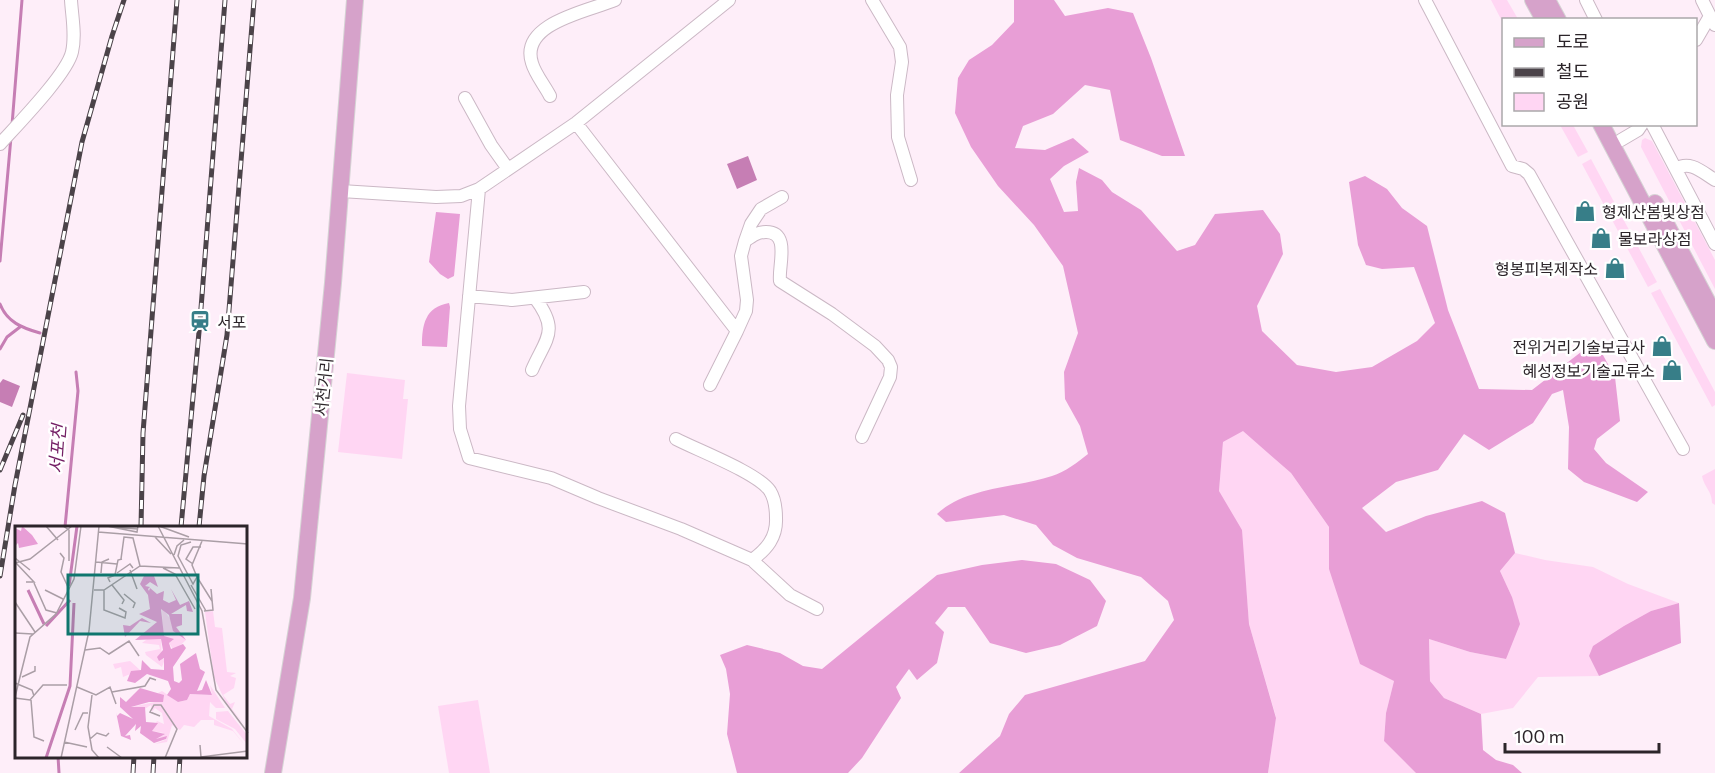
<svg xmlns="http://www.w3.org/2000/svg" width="1715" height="773" viewBox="0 0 1715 773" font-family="Commissioner,'Noto Sans KR',sans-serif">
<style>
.green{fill:#ffd6f3}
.forest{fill:#e89ed6}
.water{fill:#c67eb4}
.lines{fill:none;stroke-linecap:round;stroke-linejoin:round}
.stream{stroke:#c67eb4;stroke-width:3}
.minor-casing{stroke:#cbb8c5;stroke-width:14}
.major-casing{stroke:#d5d3d4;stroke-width:18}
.minor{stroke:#fff;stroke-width:12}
.major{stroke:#d6a2ca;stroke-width:16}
.rail-casing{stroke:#4b4349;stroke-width:5}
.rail{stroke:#fff;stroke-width:3;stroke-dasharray:9;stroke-linecap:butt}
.labels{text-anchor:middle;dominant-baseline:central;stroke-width:5;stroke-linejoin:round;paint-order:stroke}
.poi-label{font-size:16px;fill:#2c252a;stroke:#fff;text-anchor:start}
.street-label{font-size:16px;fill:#2c252a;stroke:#fff}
.water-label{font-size:18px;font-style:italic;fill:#731e64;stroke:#fff}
.inset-river{fill:none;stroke:#c67eb4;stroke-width:3}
.inset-road{fill:none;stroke:#aa9ea6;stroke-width:1.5}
.view{fill:#0f766e;fill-opacity:0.15;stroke:#0f766e;stroke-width:3}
.inset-edge{fill:none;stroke:#2c252a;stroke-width:3}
</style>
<rect width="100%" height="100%" fill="#feeef9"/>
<path class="green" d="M1491,0H1507L1518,19L1504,20L1503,23Z
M1560,125H1573L1588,152L1578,157Z
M1645,138L1652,141L1715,260V289L1641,147L1642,140Z
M1591,159L1657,282L1648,287L1582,164Z
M1660,289L1715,392V405L1712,407L1651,293Z
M347,373L405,380L403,399H408L402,459L338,452Z
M1243,430L1291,473L1329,527V569L1394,681L1386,713L1384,741L1416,773H1268L1276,717L1249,624L1246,587L1219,491L1223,442Z
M1715,469V505L1712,503C1712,491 1704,487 1702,476Z
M1515,553L1545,560L1593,567L1628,584L1679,603L1651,611L1589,656L1599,676L1538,677L1513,708L1481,714L1444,698L1430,681L1429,639L1470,652L1506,659L1512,597L1500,571Z
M478,700L490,773H449L438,706Z"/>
<path class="forest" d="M1014,0H1054L1065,16L1108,8L1133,13L1151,58L1185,156H1162L1120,140L1110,90L1085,85L1053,114L1023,126L1015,148L1045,150L1073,138L1089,152L1064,166L1050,179L1064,212L1078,211L1076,182L1079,168L1102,180L1112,192L1141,210L1177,251L1195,245L1215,214L1263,210L1280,234L1283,254L1257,306L1262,331L1297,365L1336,372L1372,367L1417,341L1435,323L1414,267L1382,269L1366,265L1358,245L1349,182L1365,176L1387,189L1402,208L1427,226L1448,310L1479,389L1532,390L1581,352L1598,346L1615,377L1620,421L1597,439L1594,449L1606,463L1648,492L1637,502L1584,482L1568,469L1569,427L1563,390L1552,394L1533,423L1489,450L1464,434L1438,470L1396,482L1362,508L1386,532L1426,516L1482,501L1505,513L1515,553L1500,571L1512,597L1520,624L1506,659L1470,652L1429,639L1430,681L1444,698L1481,714L1483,750L1496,760L1513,765L1522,773H1416L1384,741L1386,713L1394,681L1360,664L1329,569V527L1291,473L1243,431L1223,442L1219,491L1242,530L1249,624L1276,718L1268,773H959L1000,736L1009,714L1025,695L1145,661L1174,620L1168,601L1141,577L1077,558L1053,545L1036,525L1004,515L946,522L937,514C966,487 1015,488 1052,476C1065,472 1078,462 1088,454L1080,426L1065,399L1064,372L1078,333L1063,266L1034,225L998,186L971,147L955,113L958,78L969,60L992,45L1014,22Z
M436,212L460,214L454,276L448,279L440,274L429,262Z
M449,303L450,307L447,347L422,346C422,325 425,307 449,303Z
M1022,560L1056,564L1090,580L1106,601L1097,626L1060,645L1026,653L990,643L965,607H948L935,623L944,632L937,663L917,680L909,669L896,687L901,698L862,758L848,773H737L727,734L730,694L726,669L720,655L747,645L780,653L803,666L822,669L937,575L982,565Z
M1679,603L1681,643L1599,676L1589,656L1593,646L1624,626L1651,611Z"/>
<path class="water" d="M748,156L757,180L737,189L727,164Z
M3,379L20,386L12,407L0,402V383Z"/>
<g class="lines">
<path class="stream" d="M12,125L22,0
M0,261L11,137
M0,304C7,322 22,328 40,333
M0,349L7,337L20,327
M65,527L78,391L76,372
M58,756L59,773"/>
<defs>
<path id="minor" d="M872,0L900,47L902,62L897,95L898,137L911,180
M1425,0L1512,166L1523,169L1529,174L1683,449
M1586,0L1596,20
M1702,0L1710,16
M1696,40L1710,16L1715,25
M550,96C545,86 535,74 532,63C519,23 589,11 615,0
M465,98L491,145L508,169
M576,123L737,331L710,385
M1652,124L1715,244
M1621,140L1638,130L1642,124
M0,144C17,125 67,74 72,52C76,35 72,17 71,0
M1676,169C1690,160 1702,172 1715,180
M479,189L459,406L460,429L469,458L551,478L598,498L681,529L752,560C767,549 777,537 776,518C776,508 775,499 770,491C758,473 697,450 676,439
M341,191L436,197L461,196L479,189L576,123L729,0
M745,241C752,236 757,232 766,232C791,232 778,266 780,281L832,314L875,346L888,360L891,367L890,377L862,437
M469,296L512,300L584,292
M737,331L746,311L747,300L741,256L745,241L751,224L761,209L782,197
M532,370C546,338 560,331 535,298
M752,560L790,595L817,609"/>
<path id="major" d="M1533,0L1544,20
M1547,0L1558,20
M1601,124L1715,341
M1655,203L1715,316
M273,773L302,598L333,283L355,0"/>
</defs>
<use href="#minor" class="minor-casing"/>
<use href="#major" class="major-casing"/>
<use href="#minor" class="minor"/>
<use href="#major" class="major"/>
<defs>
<path id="rail" d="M0,470L23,415
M141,527L143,433L177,0
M181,527L200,321L225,0
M199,527L204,476L227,335L254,0
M0,576L15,485L82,142L112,36L124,0
M133,773L134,756
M153,773L154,756
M179,773L180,756"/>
</defs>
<use href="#rail" class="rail-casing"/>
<use href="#rail" class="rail"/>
</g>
<defs>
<symbol id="shop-bare" viewBox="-9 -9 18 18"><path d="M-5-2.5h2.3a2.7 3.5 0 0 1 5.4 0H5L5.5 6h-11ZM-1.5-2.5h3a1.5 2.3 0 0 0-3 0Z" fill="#377e88" stroke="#fff" stroke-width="2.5" paint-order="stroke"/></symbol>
<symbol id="station-bare" viewBox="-9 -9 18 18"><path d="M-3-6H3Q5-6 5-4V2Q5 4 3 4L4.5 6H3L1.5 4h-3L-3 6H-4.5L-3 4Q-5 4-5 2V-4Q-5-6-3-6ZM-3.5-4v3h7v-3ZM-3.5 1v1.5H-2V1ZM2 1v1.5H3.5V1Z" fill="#377e88" stroke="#fff" stroke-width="2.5" paint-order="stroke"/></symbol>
</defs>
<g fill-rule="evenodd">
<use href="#shop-bare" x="1570" y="196" width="30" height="30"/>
<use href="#shop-bare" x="1586" y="223" width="30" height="30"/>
<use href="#shop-bare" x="1600" y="253" width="30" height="30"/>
<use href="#station-bare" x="185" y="306" width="30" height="30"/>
<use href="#shop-bare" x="1647" y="331" width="30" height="30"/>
<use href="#shop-bare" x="1657" y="355" width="30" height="30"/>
</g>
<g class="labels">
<g class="poi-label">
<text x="1602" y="211">형제산봄빛상점</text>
<text x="1618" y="238">물보라상점</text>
<text x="1598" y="268" text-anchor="end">형봉피복제작소</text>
<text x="217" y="321">서포</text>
<text x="1645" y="346" text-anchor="end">전위거리기술보급사</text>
<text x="1655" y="370" text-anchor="end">혜성정보기술교류소</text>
</g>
<g class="street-label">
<text transform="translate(323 387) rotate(-84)">서천거리</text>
</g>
<g class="water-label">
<text transform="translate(57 449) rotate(-86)">서포천</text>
</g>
</g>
<g transform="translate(15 526)">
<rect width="232" height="232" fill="#feeef9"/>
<path d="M147,82L171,114L159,125L154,117L158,114L148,110ZM198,85L200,101L207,102L212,146L221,147L215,150L221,152L219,162L208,169L215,178L220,176L217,183L232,202L211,177L199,151L190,86ZM135,111L146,113L147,133H150L147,141L131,129L130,126L145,123L144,119L127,117ZM115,135L125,144L108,151L106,141L100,143L98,138ZM195,159L210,182H201L195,176L194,190L217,203L232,222L218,205L199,199V194H186L179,201L169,199L165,204L157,199L152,216L140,218L152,213H141L149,207L137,205L142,195L149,198L147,187L140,182L137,186L136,179L128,184L130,181H116L140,176L148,171L143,167L147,165L163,176L172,174L175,168L197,169ZM213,185L232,209V218L220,203L201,193V186Z" fill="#ffd6f3"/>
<path d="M7,0L17,9L23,18L4,22L3,17L0,20V2L6,5ZM130,48L139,50L143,61L135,56L130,60L135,61L133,63L134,65L135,62L142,68L149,65L148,74L154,77L161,74L156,63L165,79L174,75L178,86L172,85L171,79L156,88H167V99L161,101L171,114L158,105L154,89L146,83L149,110L159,113L154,117L156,123L168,118L171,122L158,141L159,155L164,157L167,154L165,138L181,127L185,143L190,146L182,165L187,164L191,154L197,169L175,168L172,174L163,176L152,169L156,163L153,155L132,148L120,157L112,155L116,145L126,144L127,134L136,143L149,144V132L144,135L142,131L148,124L146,113L120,114L142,96L124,88L135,83L133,69L125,58ZM127,92L136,97L125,95L110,111L108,99L115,100ZM125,162L149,169L148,176H134L116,181H130L131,196L143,197L137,205L150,208L141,213L152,210L151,213L139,217L125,207L126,200L120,205L121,198L110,210L115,209L116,214L106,210L101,186L102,190L105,187L118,193L105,181V171L111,176Z" fill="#e89ed6"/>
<path class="inset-river" d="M54,60L62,0M13,64L29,98M31,100L55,74M31,232L55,160L59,77"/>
<path class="inset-road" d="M31,0L43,14M48,0L54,4V35M92,0L122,6L123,0M143,0L187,85L201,164L233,207M144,0L174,11M97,1L123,3M83,6L233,18M140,11L156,28M176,16L166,19L163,30L178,58L182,51L197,75M45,27L49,32L46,46L53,61M159,29L162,20L169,14M0,32L15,44M106,33L109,11L118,12L125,40M81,36L102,38M0,37L15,33L57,0M1,37L19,56H11M178,38L171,33L178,21H186M148,42L160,48L180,83M115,44L122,63M86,47L87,36L94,33M102,47L115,38L118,42M182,51L177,39L187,15M95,56L93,52L100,49L103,34L107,33M19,57L31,84L42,87M97,59L109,74L107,78M176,59L191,85M30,64L48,73M79,64H89L125,40L164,42M89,64V84L110,92L111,86L104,82M109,68L120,77L118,82M0,76L20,106M189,85L198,84L196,63M0,107L18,108M70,124L85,122L94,128L114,115L124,130M7,151L20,145V140M0,157L17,164L19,170M62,161L81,169L95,161L101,178M97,166L130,160L135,152L141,154M77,169L73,201L77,224L84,232M0,171L15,111L41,88L59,53L66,0M0,172L15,174L28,159H52M16,174L19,211L29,215M145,190L135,186L139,179H146L162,203L150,232M60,204L68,187H73M75,213L82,207L91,210L94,207M49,216L72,221M185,219L186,231L233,225M92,221L107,232M46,232L74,105L84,0"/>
<path class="view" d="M53,49H183V108H53Z"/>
<rect width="232" height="232" class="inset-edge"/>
</g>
<rect x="1502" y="18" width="195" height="108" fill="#ffffff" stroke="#aba8aa" stroke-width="1.5"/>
<rect x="1514" y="38" width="30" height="9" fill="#d6a2ca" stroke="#aba8aa" stroke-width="1.5"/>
<text x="1556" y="48" font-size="18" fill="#2c252a">도로</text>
<rect x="1514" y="68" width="30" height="9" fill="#4b4349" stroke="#aba8aa" stroke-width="1.5"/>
<text x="1556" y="78" font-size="18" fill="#2c252a">철도</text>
<rect x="1514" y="93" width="30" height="18" fill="#ffd6f3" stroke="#aba8aa" stroke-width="1.5"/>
<text x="1556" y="108" font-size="18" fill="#2c252a">공원</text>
<path d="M1505 743v9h154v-9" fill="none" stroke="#2c252a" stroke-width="3"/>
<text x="1514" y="743" font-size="18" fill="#2c252a" stroke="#ffffff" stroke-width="4.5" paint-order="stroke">100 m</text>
</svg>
